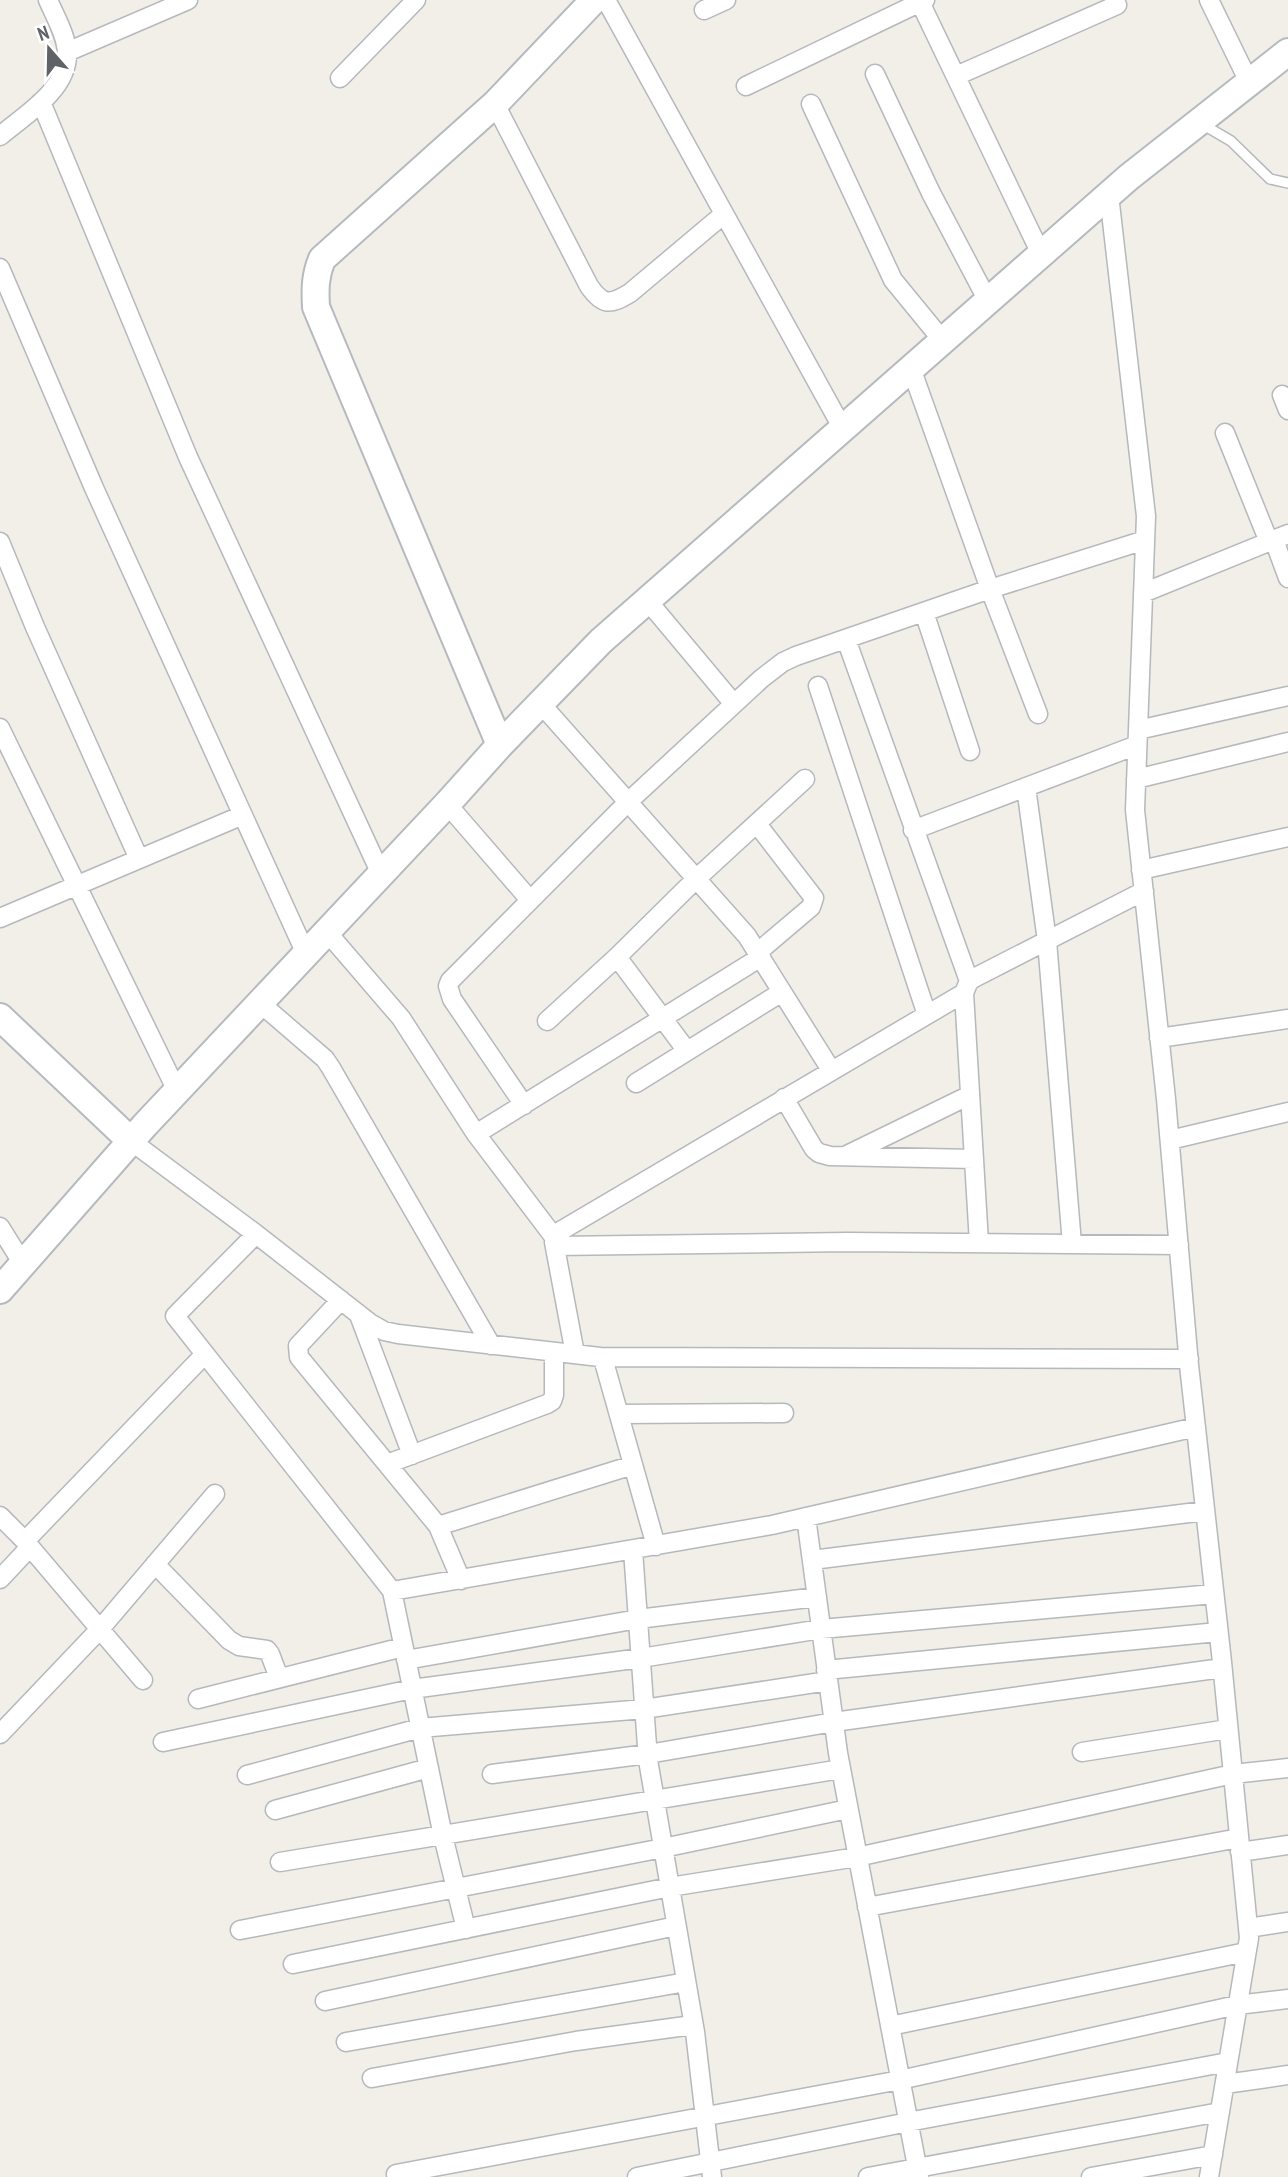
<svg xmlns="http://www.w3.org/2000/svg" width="1288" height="2177" viewBox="0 0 1288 2177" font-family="'PT Sans Narrow',sans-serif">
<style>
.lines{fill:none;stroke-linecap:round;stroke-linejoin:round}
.lane-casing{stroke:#b5b8bc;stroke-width:12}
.street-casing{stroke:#b5b8bc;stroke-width:21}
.secondary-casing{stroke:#b6babf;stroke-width:30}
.lane{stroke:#fff;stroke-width:9}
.street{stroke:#fff;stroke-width:18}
.secondary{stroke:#fff;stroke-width:26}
</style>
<rect width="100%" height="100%" fill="#f1efe8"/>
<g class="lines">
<defs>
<path id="lane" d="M1202,124L1231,141L1270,179L1288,183"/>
<path id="street" d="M606,0L843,429
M919,0L1041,254
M1209,0L1249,82
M704,10L726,0
M67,52L188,0
M875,74L931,193L988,301
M956,76L1117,5
M340,78L416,0
M746,86L925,0
M41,102L188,457L381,874
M495,104L589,286C603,306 610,305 630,293L724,214
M811,104L893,280L943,341
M0,136C25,115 69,89 67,52C66,35 55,16 48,0
M1109,195L1146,516L1135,810L1166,1099L1189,1365L1222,1662L1249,1938L1209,2177
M0,268L94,488L306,954
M911,368L990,589L1038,714
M1282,395L1288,410
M1225,433L1269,542
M1274,540L1288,578
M0,542L35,627L139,859
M1143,593L1288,534
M647,600L734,704
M924,612L970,751
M846,639L969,981
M818,686L927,1015
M541,704L747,936L831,1070
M0,728L177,1091
M1138,730L1288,696
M1136,779L1288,742
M1026,787L1047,941L1072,1244
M447,804L530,900
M757,824L814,898L811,907L758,952
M913,830L1137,745
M1141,870L1288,837
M0,918L243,815
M327,932L401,1018L476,1134L554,1237
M617,957L687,1051
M260,1003L325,1059L331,1068L491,1345
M547,1021L617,957L696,879L805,779
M1159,1038L1288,1019
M636,1083L782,992
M784,1098L814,1149L819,1153L830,1156L974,1159
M524,1105L452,999L448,986L450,981L628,802L761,679L783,662L796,656L990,589L1145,540
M476,1134L761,957
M1170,1140L1288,1112
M131,1141L256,1234L175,1316L392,1591L772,1525L1196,1427
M847,1155L970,1095
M0,1227L23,1264
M256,1234L370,1323L384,1331L398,1334L600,1357L604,1362L656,1546
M979,1243L964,993L969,981L974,978L1144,891
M555,1246L847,1242L1179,1245
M341,1300L298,1346L299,1357L438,1526L461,1580
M359,1315L412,1455
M575,1354L554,1242L557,1233L964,993
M600,1357L1189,1359
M619,1414L784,1413
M387,1464L547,1404L552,1401L554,1395V1352
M0,1516L25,1541L143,1680
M806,1517L838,1753L919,2177
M438,1526L633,1465
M25,1541L205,1354
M633,1550L648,1760L695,2032L712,2177
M812,1560L1205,1511
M155,1564L229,1640L239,1646L267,1650L270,1654L279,1678
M0,1579L30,1547
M392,1591L443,1836L466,1929
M406,1660L638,1619L817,1597
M826,1670L1218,1632
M198,1699L403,1647
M0,1734L100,1629L215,1494
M163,1742L412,1689L641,1658L821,1629L1214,1594
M1082,1752L1228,1729
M492,1774L648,1754L834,1722L1222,1668
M247,1775L420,1728L644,1709L828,1681
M275,1810L429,1768
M1240,1852L1288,1845
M280,1862L841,1769
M867,1907L1239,1838
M1248,1928L1288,1922
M240,1930L663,1848L848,1809
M293,1964L670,1887L857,1857L1233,1774L1288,1768
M325,2001L676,1926
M890,2026L1246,1952
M346,2042L686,1982
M372,2078L576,2041L693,2025
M1225,2084L1288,2075
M396,2174L900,2080L1237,2005L1288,1999
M637,2177L908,2122L1228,2062
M868,2177L1220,2112
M1091,2177L1213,2155"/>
<path id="secondary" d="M500,745L316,307C315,289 315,276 322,259L495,104L594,0
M0,1017L131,1141
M0,1290L145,1125L447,804L500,745L601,641L1129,177L1288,52"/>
</defs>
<use href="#lane" class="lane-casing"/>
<use href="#street" class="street-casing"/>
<use href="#secondary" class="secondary-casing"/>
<use href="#lane" class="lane"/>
<use href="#street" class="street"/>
<use href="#secondary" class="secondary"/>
</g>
<g transform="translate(49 49) rotate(340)" stroke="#ffffff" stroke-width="5" paint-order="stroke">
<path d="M0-5L12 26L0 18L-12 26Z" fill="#5f6368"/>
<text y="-10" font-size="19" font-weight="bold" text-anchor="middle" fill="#5f6368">N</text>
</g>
</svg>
